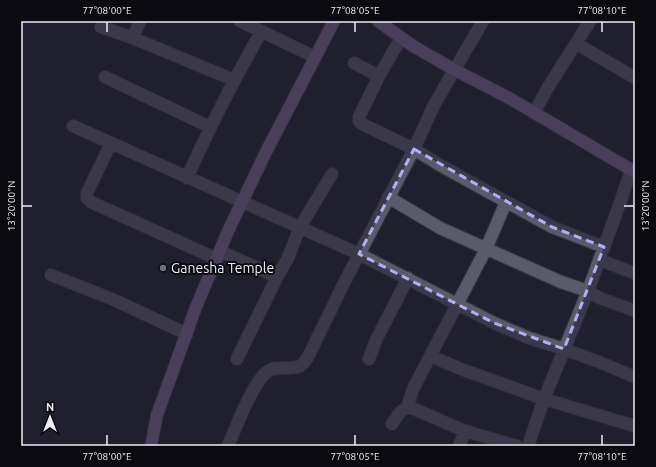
<svg xmlns="http://www.w3.org/2000/svg" width="656" height="467" viewBox="0 0 656 467" font-family="Ubuntu,sans-serif">
<style>
.lines{fill:none;stroke-linecap:round;stroke-linejoin:round}
.street-casing{stroke:#3c3a46;stroke-width:14}
.secondary-casing{stroke:#3c3a46;stroke-width:14}
.street{stroke:#5b5a6b;stroke-width:12}
.secondary{stroke:#7a6691;stroke-width:12}
.marked{fill:none;stroke:#afaefa;stroke-width:3;stroke-dasharray:8 5;stroke-linejoin:round}
.ticks{fill:none;stroke:#edecf6;stroke-width:1.5}
.worship-dot{fill:#6b7280;stroke:#0a0a10;stroke-width:1.5}
.labels{text-anchor:middle;dominant-baseline:central;stroke-width:4;stroke-linejoin:round;paint-order:stroke}
.poi-label{font-size:14px;fill:#edecf6;stroke:#0a0a10;text-anchor:start}
.neatline{fill:none;stroke:#edecf6;stroke-width:1.5}
.ticks-label{font-size:10px;text-anchor:middle;fill:#edecf6}
</style>
<rect width="100%" height="100%" fill="#201f2d"/>
<g class="lines">
<defs>
<path id="street" d="M140,21L133,38L234,80
M240,21L315,57
M101,27L133,38
M401,38L379,76L359,117V121L362,124L414,149L438,164L552,227L604,247
M577,44L635,78
M354,63L379,76
M105,77L210,127
M534,113L547,89L590,21
M73,126L359,254L494,323L529,338L564,349L599,362L635,377
M111,143L87,193V198L91,202L217,259
M187,178C209,128 234,80 261,32
M388,197L440,228L561,282L588,291L620,203L631,170
M220,251L277,277L288,258L300,227L332,174
M600,260L634,273L635,272
M51,275L112,299L187,334
M430,356L461,369L544,399L635,426
M237,359L277,277
M369,359L376,340L408,278
M407,408L413,389L486,249L506,202
M392,424C398,415 401,407 412,408L465,431L517,446
M228,446C235,429 253,382 267,372C276,364 290,371 300,366C303,364 306,360 308,357L343,285L414,149L434,105L483,21
M459,446L465,431
M528,446L544,399L588,291L600,298L635,311"/>
<path id="secondary" d="M378,21L413,46L453,69L509,98L635,172
M151,446L157,415L196,307L229,229L266,152L334,21"/>
</defs>
<use href="#street" class="street-casing"/>
<use href="#secondary" class="secondary-casing"/>
<use href="#street" class="street"/>
<use href="#secondary" class="secondary"/>
</g>
<path d="M0 0H656V467H0ZM414,149L552,227L604,247L564,349L494,323L359,254Z" fill="#201f2d" fill-opacity=".55" fill-rule="evenodd"/>
<path class="marked" d="M414,149L552,227L604,247L564,349L494,323L359,254Z"/>
<path class="ticks" d="M107,22V32M355,22V32M602,22V32M22,206H32M624,206H634M107,435V445M355,435V445M602,435V445"/>
<circle class="worship-dot" cx="163" cy="268" r="4"/>
<g class="labels">
<g class="poi-label">
<text x="171" y="268">Ganesha Temple</text>
</g>
</g>
<rect width="656" height="467" fill="none" stroke="#0a0a10" stroke-width="44"/>
<g transform="translate(50 417)" stroke="#0a0a10" stroke-width="3" paint-order="stroke">
<path d="M0-3L7 15L0 10L-7 15Z" fill="#edecf6"/>
<text y="-6" font-size="11" font-weight="bold" text-anchor="middle" fill="#edecf6">N</text>
</g>
<rect x="22" y="22" width="612" height="423" class="neatline"/>
<g class="ticks-label">
<text x="107" y="14">77°08'00"E</text>
<text x="355" y="14">77°08'05"E</text>
<text x="602" y="14">77°08'10"E</text>
<text transform="translate(11 206) rotate(-90)" y="4">13°20'00"N</text>
<text transform="translate(645 206) rotate(-90)" y="4">13°20'00"N</text>
<text x="107" y="460">77°08'00"E</text>
<text x="355" y="460">77°08'05"E</text>
<text x="602" y="460">77°08'10"E</text>
</g>
</svg>
